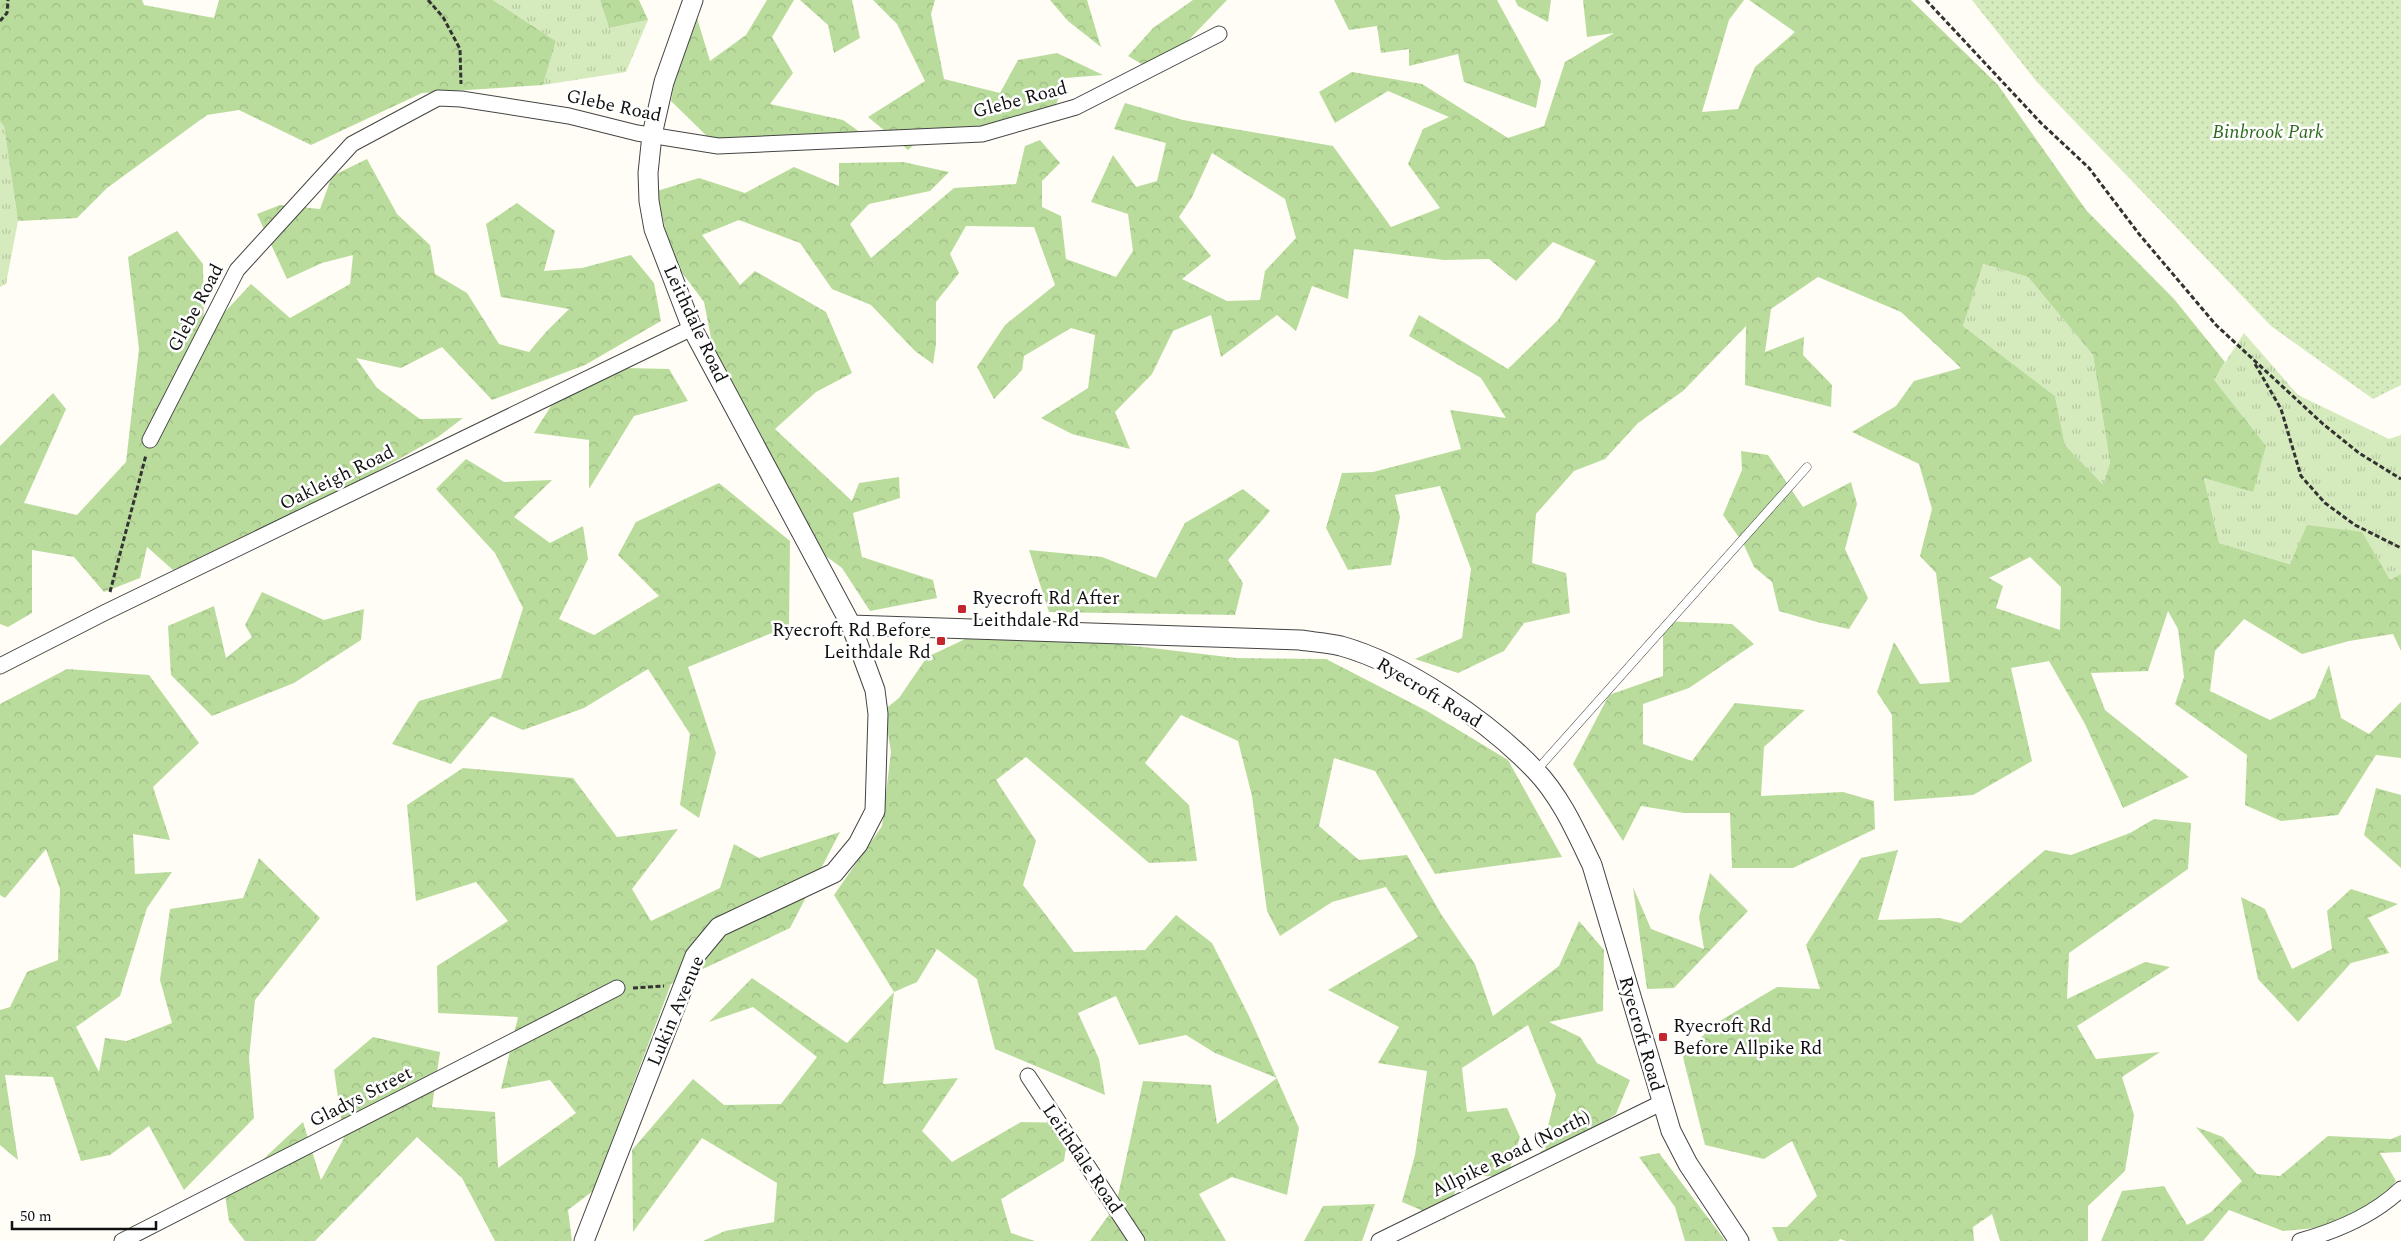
<svg xmlns="http://www.w3.org/2000/svg" width="2401" height="1241" viewBox="0 0 2401 1241" font-family="Spectral,serif">
<style>
.grass{fill:url(#grass-tufts)}
.forest{fill:url(#forest-crowns);fill-rule:evenodd}
.park{fill:url(#park-dots)}
.lines{fill:none;stroke-linecap:round;stroke-linejoin:round}
.service-casing{stroke:#444;stroke-width:9}
.minor-casing{stroke:#444;stroke-width:17}
.tertiary-casing{stroke:#444;stroke-width:21}
.path{stroke:#333;stroke-width:3;stroke-dasharray:5 2.5;stroke-linecap:butt}
.service{stroke:#fff;stroke-width:8}
.minor{stroke:#fff;stroke-width:15}
.tertiary{stroke:#fff;stroke-width:19}
.poi-dot{fill:#c4262e;stroke:#fff;stroke-width:2}
.labels{text-anchor:middle;dominant-baseline:central;stroke-width:5;stroke-linejoin:round;paint-order:stroke}
.street-label{font-size:19px;fill:#111;stroke:#fff}
.park-label{font-size:19px;font-style:italic;fill:#2f6b1f;stroke:#fff}
.poi-label{font-size:19px;fill:#111;stroke:#fff;text-anchor:start}
</style>
<defs>
<pattern id="grass-tufts" width="24" height="20" patternUnits="userSpaceOnUse" patternTransform="scale(1.25)"><rect width="24" height="20" fill="#d5ebbd"/><path d="M3 7l-1-3M5 7V3M7 7l1-3M15 17l-1-3M17 17v-4M19 17l1-3" fill="none" stroke="#b6c8a1"/></pattern>
<pattern id="forest-crowns" width="20" height="18" patternUnits="userSpaceOnUse" patternTransform="scale(1.25)"><rect width="20" height="18" fill="#b9dc9c"/><path d="M2 6a3 3 0 1 1 6 0M12 15a3 3 0 1 1 6 0" fill="none" stroke="#9ebc85"/></pattern>
<pattern id="park-dots" width="8" height="8" patternUnits="userSpaceOnUse" patternTransform="scale(1.25)"><rect width="8" height="8" fill="#d5ebbd"/><path d="M2 2h.1M6 6h.1" fill="none" stroke="#b6c8a1" stroke-width="1.8" stroke-linecap="round"/></pattern>
</defs>
<rect width="100%" height="100%" fill="#fffdf5"/>
<path class="grass" d="M493,0H600L609,28L648,20L626,72L543,85L556,41Z
M0,121L4,125L18,221L6,284L0,287Z
M1982,264L2028,277L2093,355L2110,463L2103,486L2065,445L2055,396L1963,326Z
M2244,333L2298,395L2389,439L2401,435V574L2391,580L2291,564L2219,543L2204,477L2253,492L2214,380Z"/>
<path class="forest" d="M0,0H142L144,5L214,18L219,0H493L556,41L543,85L422,93L311,145L239,110L207,115L107,188L77,218L18,221L4,126L0,121Z
M600,0H639L648,20L609,28Z
M767,0H794L772,37L793,73L770,104L843,120L871,140L790,151L713,142L671,101L683,36L694,8L710,61L746,35Z
M800,0H852L860,38L834,53L828,25Z
M873,0H935L931,14L944,79L1000,93L1018,60L1057,53L1103,75L1065,78L1053,114L986,135L931,129L908,150L868,117L925,81L897,24Z
M1050,0H1087L1101,47L1068,21Z
M1193,0H1227L1157,73L1128,56L1153,28Z
M1334,0H1497L1541,81L1536,108L1464,82L1458,54L1409,66V49L1381,53L1377,26L1349,30Z
M1515,0H1551L1548,22L1518,6Z
M1583,0H1744L1729,20L1702,112L1738,109L1755,67L1795,32L1749,0H1911L1998,85L2086,210L2174,299L2225,362L2214,380L2266,446L2253,492L2204,478L2219,543L2290,564L2307,525L2362,532L2390,580L2401,574V651L2393,634L2349,641L2302,654L2244,619L2215,651L2210,691L2270,720L2315,698L2329,665L2341,718L2369,734L2401,702V758L2376,755L2338,815L2281,821L2245,805L2247,755L2175,704L2184,677L2178,629L2168,611L2148,671L2091,673L2105,710L2189,777L2123,808L2085,724L2049,661L2011,668L2032,761L1973,795L1894,801L1892,715L1877,692L1894,642L1920,684L1950,682L1936,573L1920,556L1932,509L1919,464L1852,432L1896,406L1914,381L1961,368L1901,312L1818,277L1771,309L1765,352L1804,337L1803,355L1832,385L1831,407L1745,385L1746,326L1683,391L1638,423L1605,459L1574,471L1536,514L1532,563L1566,573L1570,613L1524,623L1504,651L1458,673L1415,659L1462,638L1471,569L1440,486L1395,495L1400,517L1391,565L1348,570L1326,528L1342,473L1373,472L1461,449L1450,410L1506,418L1481,378L1409,336L1419,315L1508,369L1558,320L1596,261L1553,242L1516,281L1489,259L1444,260L1354,249L1348,299L1312,286L1296,331L1277,315L1221,357L1211,315L1173,331L1152,374L1115,412L1130,449L1072,434L1041,418L1088,388L1095,335L1071,328L1024,356L1022,370L994,399L977,367L1005,325L1055,285L1034,227L966,226L950,254L959,273L936,302V344L933,364L915,351L871,305L832,289L800,243L739,220L702,235L740,285L755,271L826,312L852,373L816,392L775,429L852,501L859,483L899,477L900,498L853,513L862,557L933,580L937,598L870,611L842,568L823,554L714,353L704,302L671,258L657,191L699,178L745,193L794,167L839,186V163L903,162L949,172L930,191L869,204L850,224L871,258L954,188L1016,184L1025,146L1040,140L1060,163L1042,181V207L1061,216L1066,259L1116,277L1133,251L1128,214L1091,202L1113,155L1136,187L1157,181L1166,143L1114,129L1125,103L1183,120L1333,146L1391,227L1440,208L1408,164L1423,129L1449,117L1388,91L1335,123L1319,92L1352,72L1422,84L1508,138L1544,126L1565,62L1614,33L1587,37ZM1212,153L1285,199L1296,238L1265,271L1260,300L1227,301L1182,279L1211,256L1179,217L1192,197ZM1983,264L2028,277L2093,355L2110,463L2103,485L2065,445L2055,396L1963,326ZM2030,557L2061,587L2060,630L1996,608L2003,586L1989,578Z
M367,159L397,214L430,245L435,274L467,293L499,344L529,352L546,332L569,309L501,297L486,224L517,203L555,231L544,271L582,268L631,255L654,283L661,321L585,365L492,400L442,347L401,368L356,358L377,388L420,419L463,418L438,437L298,516L173,570L147,547L140,578L104,592L74,557L32,550V613L8,627L0,624V446L53,393L66,409L24,503L77,515L126,462L139,349L128,257L177,231L203,264L204,334L251,284L290,318L350,284L353,255L322,263L287,279L257,214L280,205L320,209L332,176Z
M625,368L669,369L688,401L634,416L589,489V440L534,433L561,390Z
M1741,451L1768,455L1803,507L1851,482L1857,504L1845,549L1868,598L1849,629L1817,622L1779,611L1772,582L1754,567L1743,543L1723,515L1742,470Z
M466,459L504,482L552,480L514,517L550,543L583,526L588,559L559,619L594,635L659,596L618,555L636,522L719,483L790,541L789,626L688,667L716,753L699,818L680,805L690,734L648,669L584,708L523,730L491,716L451,764L392,744L419,701L501,678L523,608L495,553L436,489Z
M1243,489L1270,511L1228,560L1243,583L1235,615L1049,612L1029,550L1102,557L1156,578L1185,523Z
M262,592L324,620L364,609L361,640L294,683L212,716L171,675L168,626L214,606L226,658L252,637L245,625Z
M1008,619L1042,635L1236,658L1326,659L1427,711L1508,760L1562,857L1435,874L1375,771L1334,758L1319,826L1359,860L1407,855L1441,914L1475,964L1493,1016L1559,966L1579,921L1604,950L1603,1011L1549,1022L1580,1037L1597,1063L1630,1080L1616,1114L1538,1164L1556,1095L1528,1025L1462,1068L1467,1112L1507,1108L1520,1137L1507,1177L1461,1175L1445,1220L1402,1202L1415,1155L1427,1071L1378,1063L1399,1027L1328,990L1418,937L1386,887L1332,902L1280,936L1267,911L1252,796L1238,741L1181,715L1145,763L1189,805L1197,861L1149,863L1026,757L996,780L1036,841L1023,885L1074,952L1145,950L1176,915L1212,943L1249,1016L1299,1128L1287,1195L1232,1177L1199,1194L1226,1241H1090L1116,1205L1143,1081L1211,1085L1217,1124L1277,1078L1215,1053L1186,1035L1139,1045L1116,996L1078,1013L1099,1059L1105,1095L995,1049L977,979L937,949L917,982L894,992L883,1084L958,1078L922,1131L952,1162L1021,1122L1070,1123L1064,1161L1001,1199L1011,1233L1035,1241H703L725,1231L774,1222L777,1183L702,1138L633,1232L632,1150L693,1079L724,1105L781,1104L817,1057L753,1007L709,1022L752,978L847,1043L894,992L834,895L882,826L891,752L884,710L899,698L927,657Z
M1663,621L1732,624L1754,644L1689,688L1643,704V744L1692,761L1735,703L1805,710L1764,747L1761,796L1843,792L1874,801L1875,829L1793,868H1732L1730,813H1684L1641,806L1623,841L1573,764L1609,695L1663,676Z
M67,669L149,675L199,743L153,787L170,840L133,834L135,874L172,872L147,908L120,996L76,1027L99,1072L105,1038L127,1041L172,1023L160,980L170,909L243,898L259,858L320,918L255,1000L249,1058L254,1118L184,1190L149,1126L110,1155L81,1161L53,1077L5,1075L18,1160L0,1145V1010L10,1007L27,972L58,960L60,889L46,849L5,898L0,895V704Z
M463,768L573,778L617,837L678,829L632,889L651,921L720,888L734,844L759,858L840,832L790,928L671,984L593,1191L568,1210L572,1241H495L462,1178L417,1137L315,1241H245L229,1221L225,1195L303,1122L321,1180L344,1138L334,1070L373,1037L440,1052L432,1107L495,1112L498,1168L576,1113L550,1080L501,1089L518,1017L438,1013L437,966L508,921L476,882L416,901L407,805Z
M2376,788L2401,795V868L2364,835Z
M2154,819L2191,823L2188,869L2069,953L2067,999L2145,962L2170,967L2077,1026L2096,1059L2160,1052L2122,1077L2134,1115L2125,1171L2088,1206V1241H2000L1992,1214L1973,1227L1974,1241H1846L1840,1239L1838,1241H1778L1772,1227H1787L1817,1196L1792,1141L1764,1159L1705,1145L1683,1057L1713,1025L1777,987L1820,989L1806,945L1861,858L1898,850L1878,920L1939,918L1961,923L2045,850L2071,855L2130,833Z
M1710,873L1748,911L1674,988L1647,989L1633,887L1651,929L1704,949L1699,917Z
M2351,889L2398,904L2368,918L2389,953L2351,963L2298,1022L2258,979L2241,897L2265,909L2292,969L2332,949L2327,911Z
M2196,1127L2223,1137L2257,1174L2280,1176L2328,1136L2391,1139L2401,1135V1152L2380,1153L2396,1181L2358,1224L2283,1231L2229,1210L2203,1241H2101L2122,1191L2164,1186L2187,1225L2211,1212L2242,1181Z
M1659,1153L1724,1239L1725,1241H1685L1675,1207L1639,1157Z
M1375,1204L1362,1241H1304L1323,1206Z"/>
<path class="park" d="M1972,0H2401V385L2373,399L2271,326L2037,82Z"/>
<g class="lines">
<defs>
<path id="service" d="M1536,771L1807,467"/>
<path id="minor" d="M150,440L237,270L352,144L438,98L461,99L569,116L637,133L718,146L982,134L1076,107L1219,34
M0,666L104,613L692,328
M1028,1076L1137,1241
M122,1241L617,988
M1379,1241L1661,1103
M2300,1241C2336,1231 2374,1215 2401,1189"/>
<path id="tertiary" d="M851,625L1300,640C1313,642 1328,643 1341,646C1406,664 1489,722 1535,770C1561,797 1576,832 1592,865L1671,1131L1688,1164L1739,1241
M584,1241L695,956L719,927L834,873L858,844L875,811L878,714L875,690L851,625L692,328L654,229L649,201L648,173L652,135L664,82L693,0"/>
</defs>
<use href="#service" class="service-casing"/>
<use href="#minor" class="minor-casing"/>
<use href="#tertiary" class="tertiary-casing"/>
<path class="path" d="M428,0L443,17L460,49L461,84
M1926,0L2041,123L2089,168L2139,234L2216,325L2323,424L2359,453L2401,479
M0,21L7,13L8,0
M2255,364L2281,409L2301,476L2325,503L2355,525L2401,548
M110,592L146,455
M633,988L664,986"/>
<use href="#service" class="service"/>
<use href="#minor" class="minor"/>
<use href="#tertiary" class="tertiary"/>
</g>
<g class="poi-dot">
<rect x="957" y="604" width="10" height="10" rx="2.5"/>
<rect x="936" y="636" width="10" height="10" rx="2.5"/>
<rect x="1658" y="1032" width="10" height="10" rx="2.5"/>
</g>
<g class="labels">
<g class="street-label">
<text transform="translate(1020 100) rotate(-15)">Glebe Road</text>
<text transform="translate(614 106) rotate(12)">Glebe Road</text>
<text transform="translate(196 308) rotate(-62)">Glebe Road</text>
<text transform="translate(695 324) rotate(65)">Leithdale Road</text>
<text transform="translate(337 478) rotate(-26)">Oakleigh Road</text>
<text transform="translate(1429 693) rotate(31)">Ryecroft Road</text>
<text transform="translate(676 1011) rotate(-67)">Lukin Avenue</text>
<text transform="translate(1641 1034) rotate(74)">Ryecroft Road</text>
<text transform="translate(361 1097) rotate(-27)">Gladys Street</text>
<text transform="translate(1511 1154) rotate(-26)">Allpike Road (North)</text>
<text transform="translate(1082 1159) rotate(56)">Leithdale Road</text>
</g>
<g class="park-label">
<text x="2268" y="132">Binbrook Park</text>
</g>
<g class="poi-label">
<text x="972" y="598">Ryecroft Rd After<tspan x="972" dy="22">Leithdale Rd</tspan></text>
<text x="931" y="630" text-anchor="end">Ryecroft Rd Before<tspan x="931" dy="22">Leithdale Rd</tspan></text>
<text x="1673" y="1026">Ryecroft Rd<tspan x="1673" dy="22">Before Allpike Rd</tspan></text>
</g>
</g>
<path d="M12 1221v8h144v-8" fill="none" stroke="#111111" stroke-width="2.5"/>
<text x="20" y="1221" font-size="15" fill="#111111" stroke="#ffffff" stroke-width="4" paint-order="stroke">50 m</text>
</svg>
